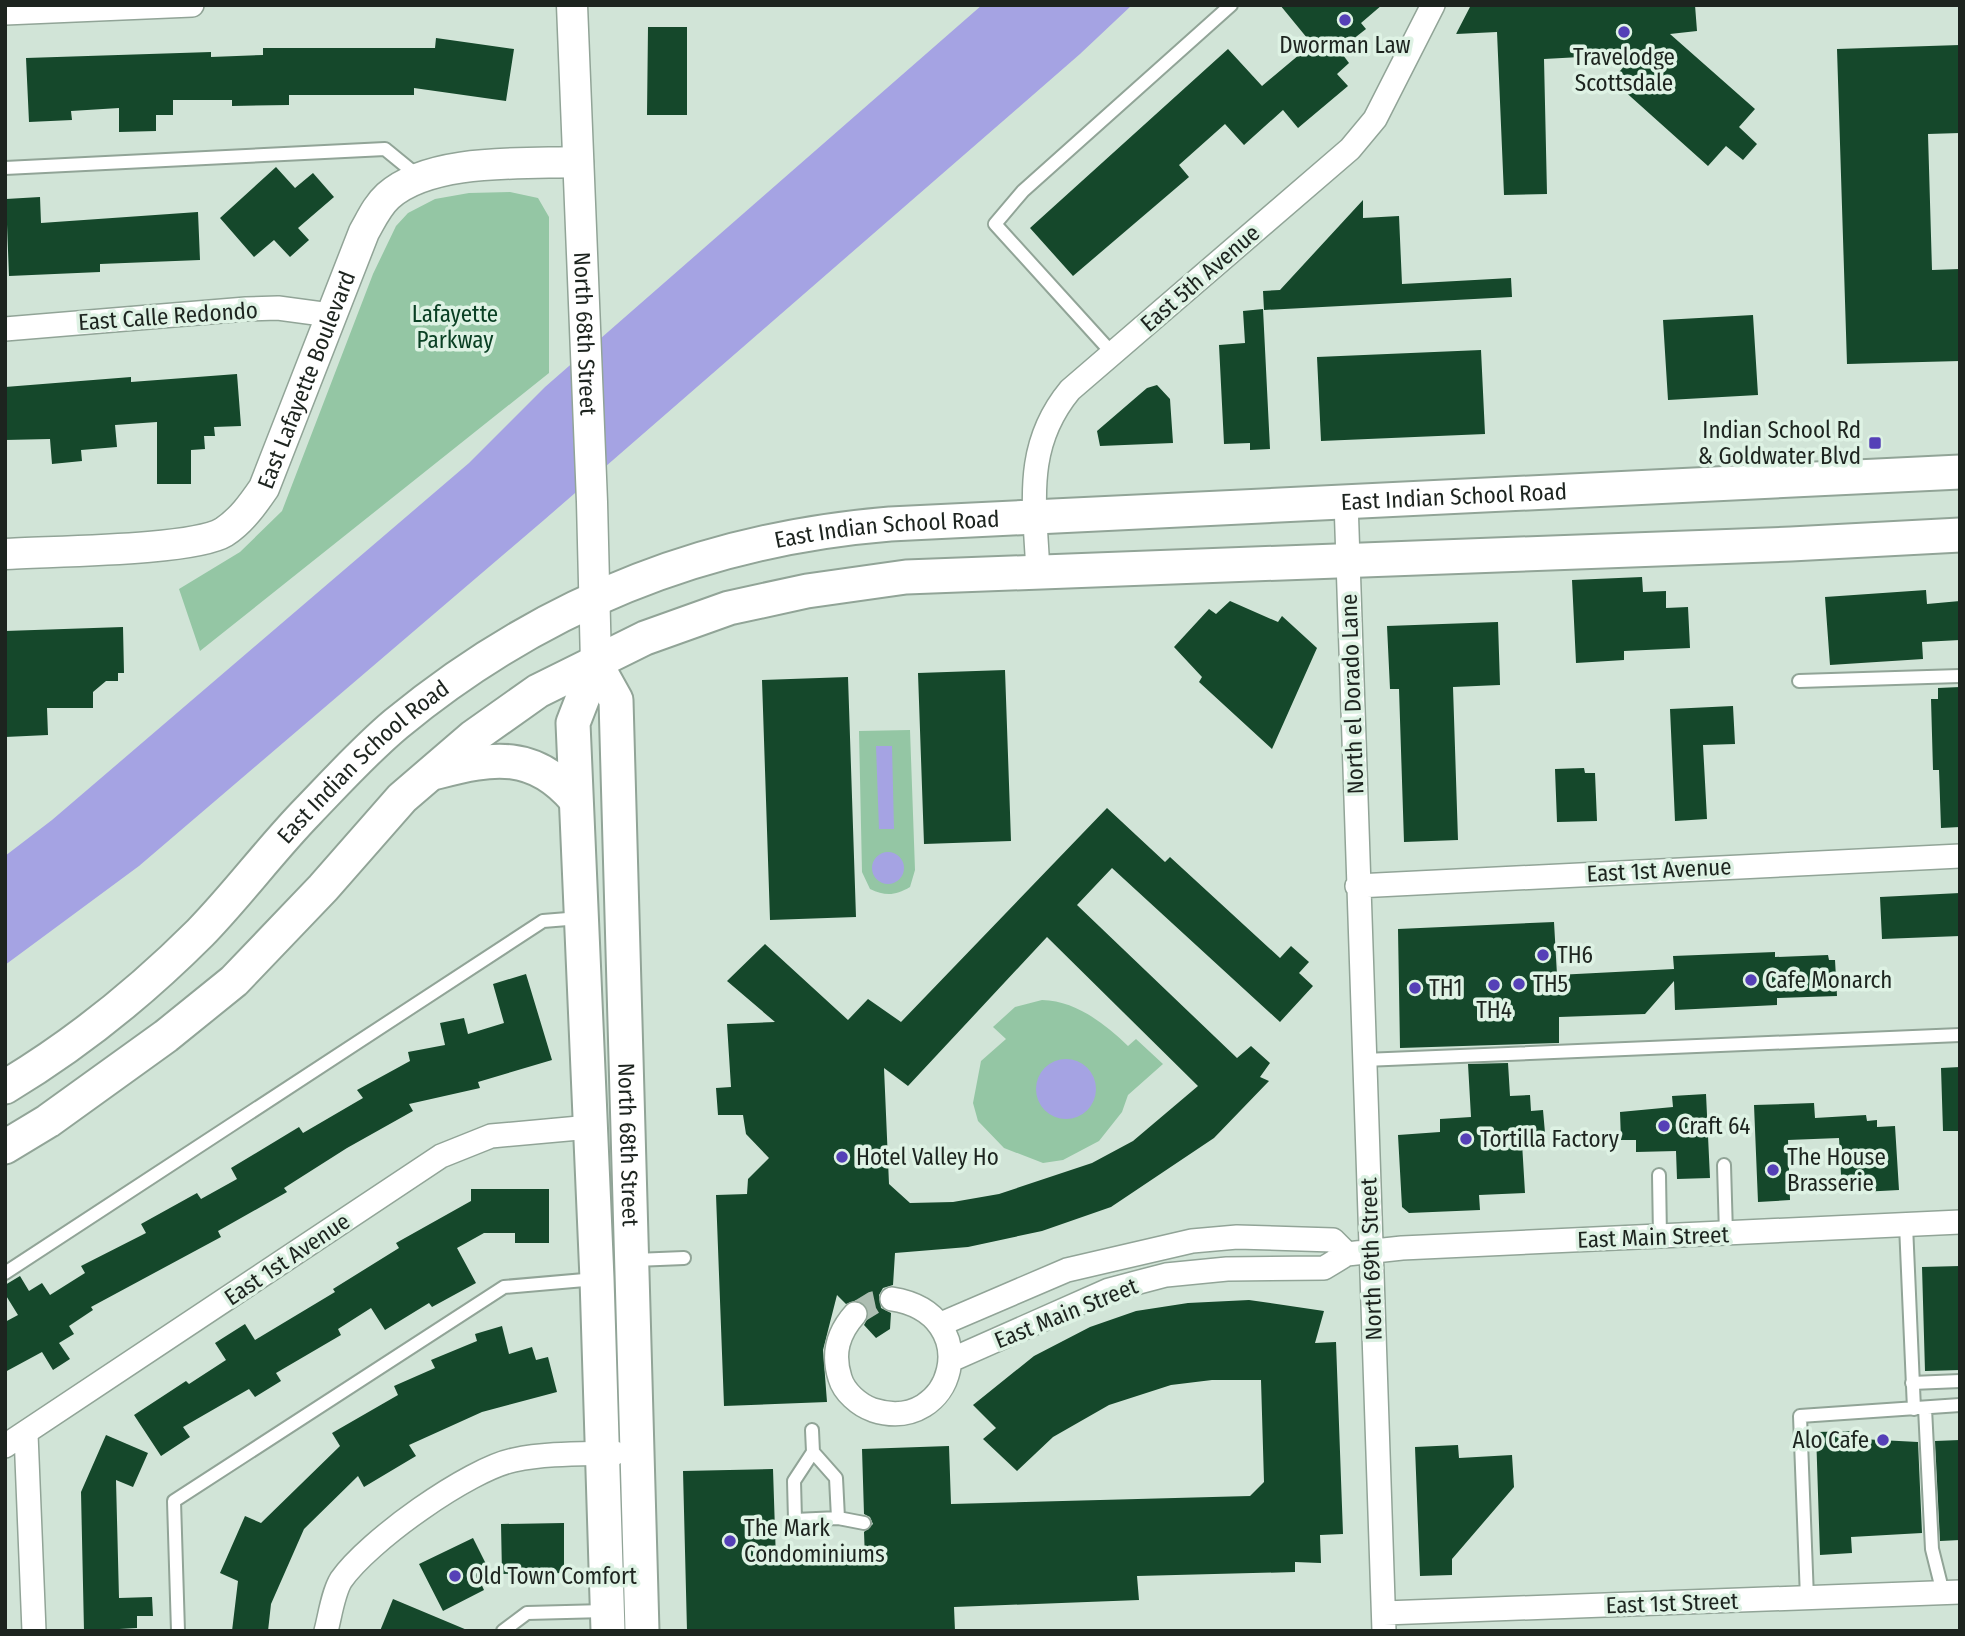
<svg xmlns="http://www.w3.org/2000/svg" width="1965" height="1636" viewBox="0 0 1965 1636" font-family="'Fira Sans Condensed',sans-serif">
<style>
.green{fill:#94c6a4}
.water{fill:#a5a3e3}
.building{fill:#15482b;fill-rule:evenodd}
.lines{fill:none;stroke-linecap:round;stroke-linejoin:round}
.minor-tunnel{stroke:#adbeb2;stroke-width:23;stroke-dasharray:23 11;stroke-linecap:butt}
.service-casing{stroke:#91a497;stroke-width:16}
.minor-casing{stroke:#91a497;stroke-width:26}
.tertiary-casing{stroke:#91a497;stroke-width:33}
.secondary-casing{stroke:#91a497;stroke-width:37}
.service{stroke:#fff;stroke-width:12}
.minor{stroke:#fff;stroke-width:23}
.tertiary{stroke:#fff;stroke-width:30}
.secondary{stroke:#fff;stroke-width:33}
.poi-dot{fill:#5540b7;stroke:#def2e4;stroke-width:2.5}
.labels{text-anchor:middle;dominant-baseline:central;stroke-width:7;stroke-linejoin:round;paint-order:stroke}
.poi-label{font-size:23px;fill:#1d241f;stroke:#def2e4;text-anchor:start}
.street-label{font-size:23px;fill:#1d241f;stroke:#def2e4}
.park-label{font-size:23px;fill:#0a4024;stroke:#def2e4}
</style>
<rect width="100%" height="100%" fill="#d1e4d7"/>
<path class="green" d="M510,192L538,198L549,217V373L200,651L179,589L240,552L282,511L373,274L396,226L408,213L435,199L469,193Z
M910,730L915,870L910,887C895,896 885,896 870,889L862,872L859,731Z
M1042,1000C1076,1001 1104,1023 1128,1046L1136,1039L1163,1064L1128,1095L1122,1112L1099,1141L1063,1160L1043,1163L1004,1148L978,1121L973,1103L981,1061L1006,1039L993,1027L1015,1007Z"/>
<path class="water" d="M982,5H1132L1080,54L544,520L139,866L5,965V856L52,820L469,463L545,387Z
M876,746H892L894,829H879Z
M872 868a16 16 0 1 1 32 0a16 16 0 1 1-32 0Z
M1036 1089a30 30 0 1 1 60 0a30 30 0 1 1-60 0Z"/>
<path class="building" d="M1280,5H1382L1361,23L1366,29L1352,40L1356,45L1343,55L1349,63L1337,74L1348,86L1298,128L1283,110L1244,145L1225,124L1179,165L1189,177L1073,276L1030,228L1228,49L1262,86L1312,44Z
M1471,5H1695L1697,31L1670,34L1755,109L1739,127L1757,144L1743,160L1726,146L1708,166L1612,80L1635,54L1544,59L1547,194L1504,195L1497,32L1456,34Z
M648,27H687V115H647Z
M436,38L514,49L506,101L414,88V95H289V105L232,106V100H173V115H156V131L119,132V108L71,111L72,120L29,122L26,58L211,52V57L263,55V48H435Z
M1960,45V133L1928,134L1932,270L1960,269V361L1847,364L1837,49Z
M276,167L295,188L313,173L334,197L298,228L309,240L290,257L274,240L254,257L220,218Z
M40,197L41,223L198,212L200,260L100,264V272L9,276L6,199Z
M1363,200V218L1399,216L1402,284L1511,278L1512,297L1264,310L1263,291L1280,290Z
M1263,309L1270,449L1250,450V443L1224,444L1219,345L1245,343L1243,311Z
M1753,315L1758,395L1668,400L1663,320Z
M1481,350L1485,434L1321,441L1317,357Z
M237,374L241,426L214,427L215,436H204L205,449L191,450V484H157V422L115,425L117,447L81,450L82,461L52,464L50,439L5,440V387L131,377V382Z
M1157,385L1170,399L1173,443L1100,446L1097,431L1147,388Z
M1642,577L1643,592L1666,591V608L1688,607L1690,648L1624,651V660L1576,663L1572,580Z
M1926,590L1927,604L1960,601V640L1922,642L1923,659L1830,665L1825,597Z
M1230,601L1278,622L1282,616L1317,648L1272,749L1199,682L1202,677L1174,647L1209,609L1216,614Z
M1498,622L1500,685L1453,687L1458,840L1404,842L1399,689H1390L1387,626Z
M123,627L124,673H118V681H106L93,692V708H47L48,735L5,737V631Z
M1005,670L1011,841L924,844L918,673Z
M848,677L856,917L770,920L762,680Z
M1960,687V827L1941,828L1939,770H1933L1931,699H1938V688Z
M1733,706L1735,744L1703,745L1707,819L1675,821L1670,709Z
M1584,768L1585,773H1595L1597,821L1557,822L1555,769Z
M1107,808L1165,862L1170,857L1280,958L1291,946L1309,962L1299,973L1313,986L1280,1022L1112,868L1077,905L1237,1058L1251,1046L1270,1063L1260,1077L1269,1081L1214,1138L1111,1207L1042,1231L968,1247L895,1253L893,1285L883,1288L879,1295L881,1308L891,1313L890,1329L876,1338L864,1325L869,1316L864,1304L857,1300L846,1304L837,1295L823,1350L827,1402L724,1406L716,1195L747,1194L748,1179L769,1158L746,1134L743,1115H718L716,1088L731,1087L727,1024L775,1022L727,981L765,944L848,1020L868,999L901,1022ZM1047,937L1198,1086L1133,1141L1092,1163L999,1194L953,1202L910,1203L889,1184L884,1068L908,1086Z
M1960,893V936L1882,939L1880,897Z
M1554,922L1557,975L1674,969L1673,956L1775,952V957L1828,955L1829,960H1835L1837,996L1777,998V1005L1675,1010L1674,981L1645,1014L1559,1017V1043L1400,1048L1398,929Z
M526,974L552,1060L478,1082L480,1088L409,1104L413,1111L347,1148L284,1188L287,1192L218,1231L221,1237L91,1307L93,1310L69,1326L74,1334L59,1343L70,1359L53,1370L42,1352L5,1372V1322L18,1315L5,1294V1285L20,1276L29,1291L42,1283L50,1295L85,1273L81,1266L146,1233L141,1224L197,1193L201,1199L237,1179L231,1168L299,1127L303,1133L363,1098L357,1090L410,1061L408,1052L445,1045L440,1023L464,1018L468,1034L504,1023L493,984Z
M1508,1063L1510,1096L1530,1095L1531,1111L1543,1110L1545,1133L1533,1134V1143H1522L1525,1193L1479,1195L1480,1210L1409,1213L1402,1207L1398,1135L1440,1132V1119L1471,1117L1468,1064Z
M1960,1067V1131H1943L1941,1068Z
M1706,1094L1710,1178L1677,1179L1676,1151L1636,1152V1140H1621L1620,1112L1673,1107L1672,1096Z
M1814,1103L1815,1118L1866,1115L1867,1121L1877,1120V1127L1895,1126L1899,1190L1842,1193L1839,1138L1788,1140L1790,1200L1758,1202L1754,1105Z
M471,1189H549V1243H515V1233H484L457,1248L476,1283L432,1307L429,1303L385,1330L371,1308L338,1329L341,1335L276,1373L281,1381L255,1397L249,1389L183,1427L190,1437L161,1456L134,1415L186,1381L189,1384L226,1360L215,1343L245,1324L255,1340L335,1292L333,1289L399,1248L396,1243L471,1201Z
M1960,1266V1370L1925,1371L1922,1267Z
M1249,1300L1324,1311L1315,1343L1336,1342L1343,1534L1320,1535L1321,1563L1295,1562V1572L1137,1576L1139,1600L954,1607L955,1631H687L683,1471L773,1469L776,1561L865,1559L864,1532L873,1524L870,1517L864,1514L862,1449L949,1446L951,1504L1250,1496L1264,1482L1261,1380H1212L1171,1385L1109,1405L1053,1437L1017,1471L983,1439L996,1428L973,1405L1034,1356L1090,1327L1136,1311L1188,1303Z
M502,1326L509,1354L532,1347L536,1360L548,1357L557,1392L482,1412L409,1445L416,1456L364,1487L358,1476L304,1529L271,1604L268,1631H232L238,1581L220,1573L245,1516L261,1523L340,1446L332,1433L398,1395L394,1386L435,1368L431,1360L477,1341L475,1334Z
M1861,1431V1439L1918,1442L1922,1533L1851,1537L1852,1553L1820,1555L1816,1432Z
M106,1435L148,1453L133,1487L116,1480L119,1598L152,1597L153,1616H137V1628L84,1631L81,1492Z
M1960,1440V1540L1940,1541L1935,1441Z
M1458,1445L1459,1458L1512,1455L1514,1487L1452,1559V1575L1420,1576L1415,1447Z
M564,1523V1573L502,1574L501,1524Z
M473,1538L491,1574L477,1575L484,1590L443,1611L419,1564Z
M393,1599L467,1630V1631H380Z"/>
<g class="lines">
<path class="minor-tunnel" d="M855,1314L873,1303L892,1299"/>
<defs>
<path id="service" d="M5,168L385,149L418,176
M1113,354L995,224L1023,191L1231,5
M1799,681L1960,676
M1364,1060L1960,1035
M1724,1165L1726,1234
M1659,1175L1660,1237
M1906,1225L1914,1409
M635,1260L684,1258
M5,1273L543,921L580,918
M1912,1383L1960,1381
M1925,1408L1932,1549L1943,1593
M812,1430L813,1452L836,1478L838,1518L795,1520L794,1481L813,1452
M838,1518L864,1523
M1807,1598L1800,1416L1960,1405
M178,1631L174,1501L504,1287L596,1279
M503,1631L527,1613L605,1611"/>
<path id="minor" d="M5,13L192,5
M5,329L246,309L278,308L330,315
M1346,501L1384,1631
M1038,573C1035,504 1023,447 1070,390L1350,149L1375,119L1433,5
M1357,886L1960,856
M855,1314C838,1333 832,1353 840,1378C844,1392 859,1405 873,1410C954,1436 987,1314 892,1299
M941,1324L1067,1270L1192,1241L1237,1237L1333,1240L1347,1254
M951,1360L1109,1290L1166,1275L1227,1269L1324,1268L1347,1254L1402,1248L1960,1222
M26,1434L34,1631
M5,1446L441,1156L491,1136L590,1127
M1384,1613L1960,1592
M326,1631C330,1616 333,1593 341,1580C368,1541 469,1469 514,1460C547,1453 582,1454 615,1453"/>
<g id="tertiary">
<path id="s1" d="M572,5L592,502L596,664"/>
<path id="s2" d="M5,554C50,551 193,551 224,532C241,521 253,504 264,488L364,232C371,220 377,206 388,196C431,158 522,164 578,162"/>
</g>
<g id="secondary">
<path id="s3" d="M596,664L616,700L642,1631"/>
<path d="M596,664L573,723L597,1279L608,1631"/>
<path d="M437,772C493,757 534,751 575,799"/>
<path id="s4" d="M5,1087C75,1045 142,991 200,933C238,894 270,850 308,811C336,782 365,750 396,724C540,605 704,539 890,524L1960,472"/>
<path d="M5,1147L48,1121L166,1036L234,981L323,888L402,798L473,737L538,691L645,638L729,608L807,591L906,577L1791,544L1960,535"/>
</g>
</defs>
<use href="#service" class="service-casing"/>
<use href="#minor" class="minor-casing"/>
<use href="#tertiary" class="tertiary-casing"/>
<use href="#secondary" class="secondary-casing"/>
<use href="#service" class="service"/>
<use href="#minor" class="minor"/>
<use href="#tertiary" class="tertiary"/>
<use href="#secondary" class="secondary"/>
</g>
<g class="poi-dot">
<circle cx="1345" cy="20" r="7"/>
<circle cx="1624" cy="32" r="7"/>
<rect x="1868" y="436" width="14" height="14" rx="3.5"/>
<circle cx="1543" cy="955" r="7"/>
<circle cx="1751" cy="980" r="7"/>
<circle cx="1519" cy="984" r="7"/>
<circle cx="1494" cy="985" r="7"/>
<circle cx="1415" cy="988" r="7"/>
<circle cx="1664" cy="1126" r="7"/>
<circle cx="1466" cy="1139" r="7"/>
<circle cx="842" cy="1157" r="7"/>
<circle cx="1773" cy="1170" r="7"/>
<circle cx="1883" cy="1440" r="7"/>
<circle cx="730" cy="1541" r="7"/>
<circle cx="455" cy="1576" r="7"/>
</g>
<g class="labels">
<g class="poi-label">
<text x="1345" y="45" text-anchor="middle">Dworman Law</text>
<text x="1624" y="57" text-anchor="middle">Travelodge<tspan x="1624" dy="26">Scottsdale</tspan></text>
<text x="1861" y="430" text-anchor="end">Indian School Rd<tspan x="1861" dy="26">&amp; Goldwater Blvd</tspan></text>
<text x="1557" y="955">TH6</text>
<text x="1765" y="980">Cafe Monarch</text>
<text x="1533" y="984">TH5</text>
<text x="1429" y="988">TH1</text>
<text x="1494" y="1010" text-anchor="middle">TH4</text>
<text x="1678" y="1126">Craft 64</text>
<text x="1480" y="1139">Tortilla Factory</text>
<text x="856" y="1157">Hotel Valley Ho</text>
<text x="1787" y="1157">The House<tspan x="1787" dy="26">Brasserie</tspan></text>
<text x="1869" y="1440" text-anchor="end">Alo Cafe</text>
<text x="744" y="1528">The Mark<tspan x="744" dy="26">Condominiums</tspan></text>
<text x="469" y="1576">Old Town Comfort</text>
</g>
<g class="street-label">
<text transform="translate(1200 278) rotate(-41)">East 5th Avenue</text>
<text transform="translate(168 316) rotate(-4)">East Calle Redondo</text>
<text stroke="none"><textPath href="#s1" startOffset="329">North 68th Street</textPath></text>
<text stroke="none"><textPath href="#s2" startOffset="397">East Lafayette Boulevard</textPath></text>
<text stroke="none"><textPath href="#s4" startOffset="1642">East Indian School Road</textPath></text>
<text stroke="none"><textPath href="#s4" startOffset="1074">East Indian School Road</textPath></text>
<text transform="translate(1352 694) rotate(-92)">North el Dorado Lane</text>
<text stroke="none"><textPath href="#s4" startOffset="486">East Indian School Road</textPath></text>
<text transform="translate(1659 870) rotate(-3)">East 1st Avenue</text>
<text stroke="none"><textPath href="#s3" startOffset="486">North 68th Street</textPath></text>
<text transform="translate(1653 1237) rotate(-2)">East Main Street</text>
<text transform="translate(287 1259) rotate(-34)">East 1st Avenue</text>
<text transform="translate(1371 1259) rotate(-92)">North 69th Street</text>
<text transform="translate(1066 1313) rotate(-22)">East Main Street</text>
<text transform="translate(1672 1603) rotate(-2)">East 1st Street</text>
</g>
<g class="park-label">
<text x="455" y="314">Lafayette<tspan x="455" dy="26">Parkway</tspan></text>
</g>
</g>
<rect width="1965" height="1636" fill="none" stroke="#1d241f" stroke-width="14"/>
</svg>
